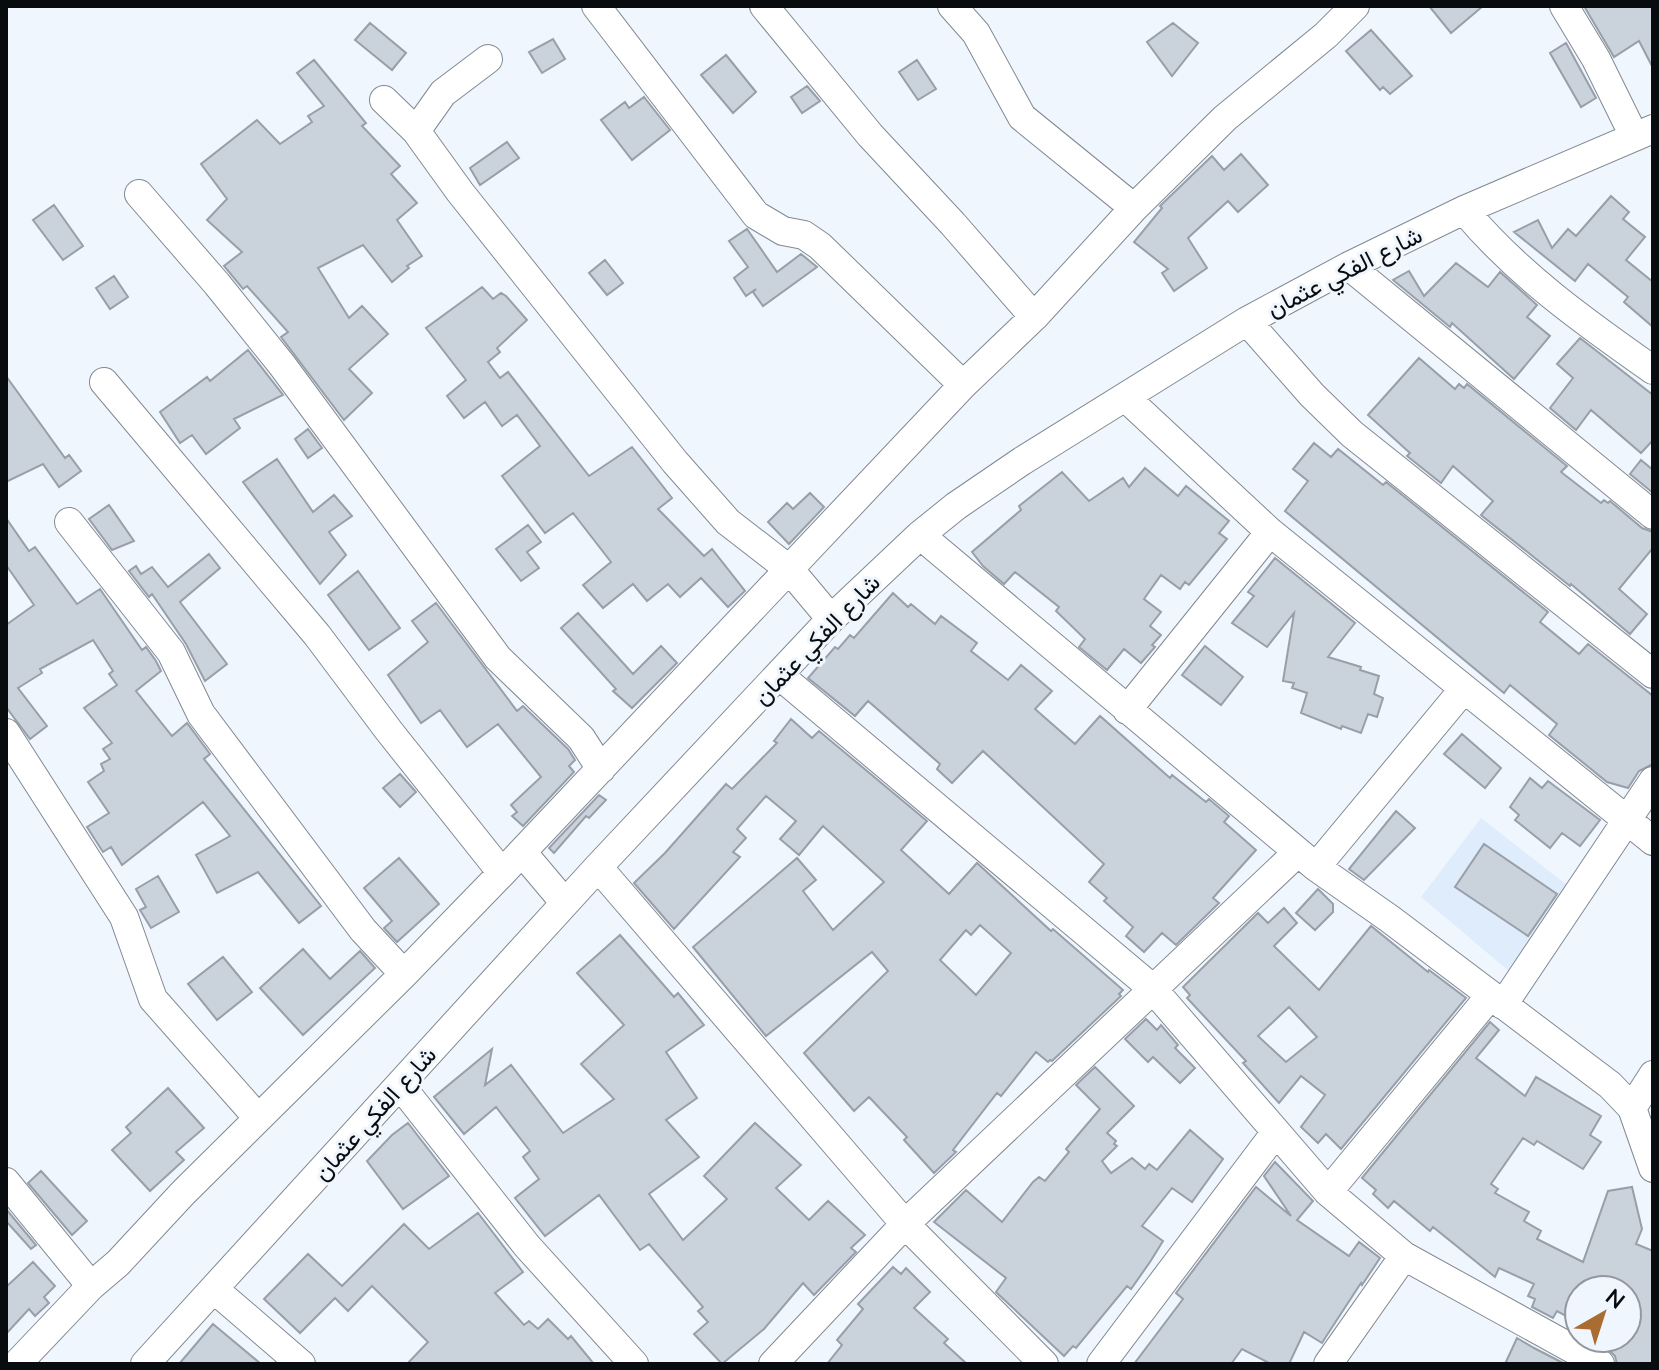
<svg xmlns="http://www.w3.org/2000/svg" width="1659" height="1370" viewBox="0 0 1659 1370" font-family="Mulish,Vazirmatn,sans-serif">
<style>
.built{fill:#dfecfc}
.building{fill:#cad2db;stroke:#989fa8;stroke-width:2;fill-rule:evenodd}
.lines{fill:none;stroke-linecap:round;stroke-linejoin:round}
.minor-casing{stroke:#828992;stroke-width:30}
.minor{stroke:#fff;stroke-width:28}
.labels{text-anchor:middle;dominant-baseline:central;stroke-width:6;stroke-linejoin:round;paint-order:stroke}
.street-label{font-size:24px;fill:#090c0f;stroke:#f0f6fe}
</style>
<rect width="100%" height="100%" fill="#f0f6fe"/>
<path class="built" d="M1481,818L1576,892L1516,977L1421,897Z"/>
<path class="building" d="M1429,6H1483L1451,33Z
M1584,6H1653V68L1639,41L1614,57Z
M370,23L406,53L392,70L355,40Z
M1173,23L1198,43L1172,76L1147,42Z
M1371,30L1412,76L1390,94L1383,87L1380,90L1346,51Z
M553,39L565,59L542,73L529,52Z
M1566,43L1596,98L1581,107L1550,53Z
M726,55L756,92L733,113L701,75Z
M314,60L366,123L362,126L400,166L391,174L417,203L397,220L422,256L407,266L409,268L392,282L363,245L318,268L349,318L362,306L388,334L349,369L372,393L344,420L281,337L288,332L247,286L243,289L224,266L242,252L207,220L227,199L201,164L257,120L280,144L312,122L308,116L324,106L297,73Z
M917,60L936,89L918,100L899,72Z
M807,86L820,101L802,113L791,97Z
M644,97L670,130L632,160L601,120L625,102L629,108Z
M507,142L519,158L480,185L470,168Z
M1241,154L1268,185L1238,212L1228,201L1188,238L1207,268L1174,291L1162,273L1168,269L1134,242L1162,208L1160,206L1212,156L1224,170Z
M1611,196L1629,212L1623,219L1645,237L1626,260L1653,282V327L1624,302L1628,297L1588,264L1575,281L1514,232L1538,220L1552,248L1568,229L1576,236Z
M54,205L83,246L63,260L33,220Z
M747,229L777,272L801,254L817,267L763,306L753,292L756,289L746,296L734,278L748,267L729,241Z
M605,260L623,283L607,295L589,273Z
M1456,263L1488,287L1500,272L1537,305L1527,317L1550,336L1514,379L1452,323L1450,327L1393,280L1409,271L1424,296Z
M114,276L128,297L110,309L96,288Z
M482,287L493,299L501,293L506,296L527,320L497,348L500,352L488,362L500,378L508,372L589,476L632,447L672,498L658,509L704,556L712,549L745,591L728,607L701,578L680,597L668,584L647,601L633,584L603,608L583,585L611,562L573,513L545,533L502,476L540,446L517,415L502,426L485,402L464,418L447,396L466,380L426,328Z
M1580,338L1653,395V440L1641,453L1591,410L1576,430L1550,408L1573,378L1557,364Z
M248,350L283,395L234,419L240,428L206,454L192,435L180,443L160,412L207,377L210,381Z
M1419,358L1455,389L1459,384L1464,388L1467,384L1567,466L1561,472L1601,503L1604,500L1608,503L1610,501L1642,528L1653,532V548L1619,589L1647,614L1630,634L1571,584L1570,586L1481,515L1493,501L1453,466L1441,483L1407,456L1410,453L1368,415Z
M6,376L65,458L69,455L81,471L59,487L43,464L6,482Z
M308,429L322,448L308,458L295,439Z
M1314,443L1331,457L1338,449L1383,485L1386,482L1548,612L1540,622L1579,654L1588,644L1653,696V764L1639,771L1628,788L1607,782L1549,735L1557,724L1510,685L1504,693L1285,511L1308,481L1293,469Z
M277,459L313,512L334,495L352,516L329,532L346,555L320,584L243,482Z
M1641,460L1653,470V493L1630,474Z
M1145,468L1178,496L1186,486L1229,521L1219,533L1227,539L1189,585L1185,582L1180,589L1161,575L1144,599L1161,612L1150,626L1161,635L1152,645L1155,647L1141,663L1124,649L1107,670L1079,647L1085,639L1056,611L1059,607L1015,572L1004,584L983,566L972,552L1021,510L1019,506L1062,472L1089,501L1123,478L1129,487Z
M810,493L824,507L789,544L768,522L787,503L793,509Z
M109,505L134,541L112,550L89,519Z
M6,518L29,551L35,547L77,604L100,589L142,650L146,647L156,661L161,671L136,691L172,736L187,723L210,754L204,759L321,906L299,923L258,872L217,893L196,855L230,836L203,802L122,865L111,847L103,852L87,827L109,813L88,782L104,771L101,764L110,759L103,749L112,743L84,708L117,685L109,674L113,671L93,640L40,669L42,673L18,688L47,726L30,739L6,707V625L34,605L6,565Z
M528,525L541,542L527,552L539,568L521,581L496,549Z
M209,554L220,568L180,602L227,664L205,681L186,644L152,594L149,597L129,571L136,566L141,574L152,567L168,587Z
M1275,558L1355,623L1328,657L1361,667L1360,670L1379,676L1374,694L1383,698L1377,717L1368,714L1361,733L1342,726L1341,729L1301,713L1307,693L1292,688L1294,683L1283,681L1294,613L1267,647L1232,623L1254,596L1248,592Z
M358,571L400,628L369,650L328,595Z
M893,593L908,607L911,604L935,624L941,616L977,643L971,651L1008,680L1021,665L1052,691L1035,709L1075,744L1100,716L1170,778L1172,775L1206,802L1209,799L1229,816L1224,822L1256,850L1213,898L1219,903L1176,945L1162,933L1144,952L1126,936L1133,927L1104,901L1107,898L1089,882L1104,864L983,751L952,783L937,769L940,764L868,701L855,716L808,678L835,647L838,649L850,635L854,638Z
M436,603L517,711L523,706L568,749L575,760L569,766L574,772L523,826L512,816L517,812L511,805L541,777L498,724L467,747L440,710L421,723L388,675L428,642L412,621Z
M578,613L633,674L661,646L677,663L632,708L613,691L616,689L561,628Z
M1205,646L1243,677L1221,705L1182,675Z
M791,719L812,738L819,731L927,821L901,850L949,894L977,863L1051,931L1053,929L1123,990L1119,994L1121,996L1052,1061L1050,1060L1048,1062L1036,1052L1001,1096L997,1093L953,1150L956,1152L934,1173L904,1140L907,1137L869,1097L854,1111L804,1053L888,971L872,952L766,1036L693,947L797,858L816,880L803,891L833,930L884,882L823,826L799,855L780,839L796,821L766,796L737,829L746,838L733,852L740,857L674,929L634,883L665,853L726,784L732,789L777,743L774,741ZM980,925L1011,953L976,995L940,960L966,930L971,935Z
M1462,734L1501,768L1485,788L1444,754Z
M400,774L416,792L400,807L383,788Z
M1530,778L1542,788L1548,781L1600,820L1580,846L1562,833L1550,848L1515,820L1519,815L1510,807Z
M599,795L606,800L589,818L586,816L554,853L549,848Z
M1396,811L1415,828L1364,880L1349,869Z
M1484,844L1557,894L1528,936L1455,887Z
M399,858L439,904L397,942L384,928L392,921L364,888Z
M158,876L179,912L151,928L140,910L146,907L136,889Z
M1318,889L1333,904V912L1315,930L1296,913Z
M1284,908L1297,923L1274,946L1319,990L1371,926L1428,972L1429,970L1466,998L1341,1149L1326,1134L1318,1143L1301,1127L1325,1095L1301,1076L1279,1103L1243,1063L1246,1061L1187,998L1190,995L1183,987L1258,913L1268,923ZM1289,1007L1317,1037L1286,1062L1258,1036Z
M620,935L674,997L678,993L704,1025L666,1052L697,1098L666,1120L699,1157L649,1194L683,1240L727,1199L704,1176L755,1123L801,1165L776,1188L809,1220L828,1201L865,1235L851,1248L856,1252L814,1295L803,1283L764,1329L722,1364L694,1334L708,1322L698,1311L703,1307L649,1244L640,1250L599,1195L545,1236L515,1198L539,1179L523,1157L530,1151L496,1107L464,1134L434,1097L492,1049L485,1085L511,1065L563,1133L614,1099L581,1064L624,1025L577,973Z
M303,949L330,979L360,951L375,968L303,1035L260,988Z
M223,957L252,992L217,1020L188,984Z
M1146,1019L1157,1030L1161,1025L1178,1045L1175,1048L1195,1068L1180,1083L1153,1057L1148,1062L1125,1039Z
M1490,1022L1499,1030L1476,1058L1525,1096L1536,1077L1601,1116L1590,1135L1601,1142L1583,1169L1537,1141L1534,1145L1523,1138L1491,1184L1498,1189L1495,1193L1529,1212L1524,1221L1541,1231L1537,1239L1583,1262L1608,1191L1632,1187L1642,1229L1636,1244L1653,1251V1364H1617L1615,1356L1609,1350L1591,1339L1627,1338V1290H1579V1323L1557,1311L1553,1318L1532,1307L1535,1299L1528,1296L1534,1284L1499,1268L1495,1277L1433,1227L1430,1231L1394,1201L1388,1208L1373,1194L1376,1190L1362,1178Z
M1095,1067L1134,1106L1107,1133L1116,1141L1114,1144L1117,1146L1102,1161L1111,1173L1132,1158L1145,1169L1149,1164L1157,1170L1190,1130L1223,1159L1192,1202L1172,1188L1142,1226L1163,1241L1150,1262L1131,1289L1127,1286L1076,1348L1073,1346L1064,1356L996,1292L1006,1278L934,1222L966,1190L1002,1222L1033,1182L1039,1177L1045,1181L1069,1152L1066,1149L1100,1109L1076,1085Z
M168,1088L204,1128L176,1152L184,1160L150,1191L112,1150L131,1133L126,1127Z
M408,1123L449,1176L403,1209L367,1161L392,1135Z
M1275,1162L1313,1201L1297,1220L1349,1256L1359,1242L1380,1258L1362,1285L1361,1283L1327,1335L1322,1343L1304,1332L1289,1364H1271L1242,1349L1231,1364H1134L1183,1299L1176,1293L1256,1187L1291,1216L1264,1176Z
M41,1171L87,1221L72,1235L28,1183Z
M6,1209L36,1245L31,1249L6,1221Z
M478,1213L523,1272L495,1293L524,1325L529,1321L538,1329L548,1319L568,1339L571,1336L594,1364H407L428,1342L372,1286L348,1311L335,1298L300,1333L264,1299L308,1254L342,1286L404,1224L429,1249Z
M33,1262L55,1286L44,1297L49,1303L35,1316L29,1309L6,1334V1287Z
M893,1267L901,1274L906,1268L930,1292L914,1308L948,1339L944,1343L967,1364H827L842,1345L837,1340L863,1309L858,1304Z
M213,1324L261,1364H179Z
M1517,1338L1534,1348L1565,1364H1505Z"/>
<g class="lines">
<defs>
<path id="minor" d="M596,6L756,215L783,231L804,235L820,246L963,385
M764,6L870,135L953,224L1034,317
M952,6L976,33L1022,117L1134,208
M1564,6L1596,59L1634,136
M384,100L416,131L460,192L675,462L728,522L790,570L831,619
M416,131L443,93L488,59
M139,194L217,284L282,365L498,658L581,738L601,769
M1464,210C1517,274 1586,323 1653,370
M1349,266L1653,515
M1247,321L1312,395L1352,434L1653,674
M104,382L317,635L389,731L502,873
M1125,397L1270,532L1653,841
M69,522L171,652L201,714L363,930L404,974
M920,535L1316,867L1390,919L1610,1085L1632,1108L1653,1168
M779,675L1152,988L1328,1192L1404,1256L1600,1364
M1127,710L1270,532
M6,733L124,917L153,999L258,1118
M522,852L565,903
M598,867L905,1224L1044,1364
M1316,867L1463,690
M1503,1005L1653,781
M400,1085L527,1246L634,1364
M1632,1108L1653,1075
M6,1182L91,1286L17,1364
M1328,1192L1490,996
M91,1286L118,1263L183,1193L404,974L502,873L963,385L1034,317L1134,208L1225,118L1326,35L1355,6
M215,1290L301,1364
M145,1364L598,867L831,619L920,535L956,506L1022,461L1247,321L1349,266L1464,210L1653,129
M773,1364L905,1224L1298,852
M1101,1364L1276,1132
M1328,1364L1404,1256"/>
</defs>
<use href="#minor" class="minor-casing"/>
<use href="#minor" class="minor"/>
</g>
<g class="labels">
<g class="street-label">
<text transform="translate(1344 271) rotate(-27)">شارع الفكي عثمان</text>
<text transform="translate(816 639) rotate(-46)">شارع الفكي عثمان</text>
<text transform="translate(374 1113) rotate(-48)">شارع الفكي عثمان</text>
</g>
</g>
<rect width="1659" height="1370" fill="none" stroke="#090c0f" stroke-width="16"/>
<g transform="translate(1603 1314) rotate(39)"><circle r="38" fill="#f0f6fe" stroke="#94989e" stroke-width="2"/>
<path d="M0-6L14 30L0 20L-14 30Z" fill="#aa6d31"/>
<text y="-12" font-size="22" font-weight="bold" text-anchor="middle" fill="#090c0f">N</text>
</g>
</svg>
